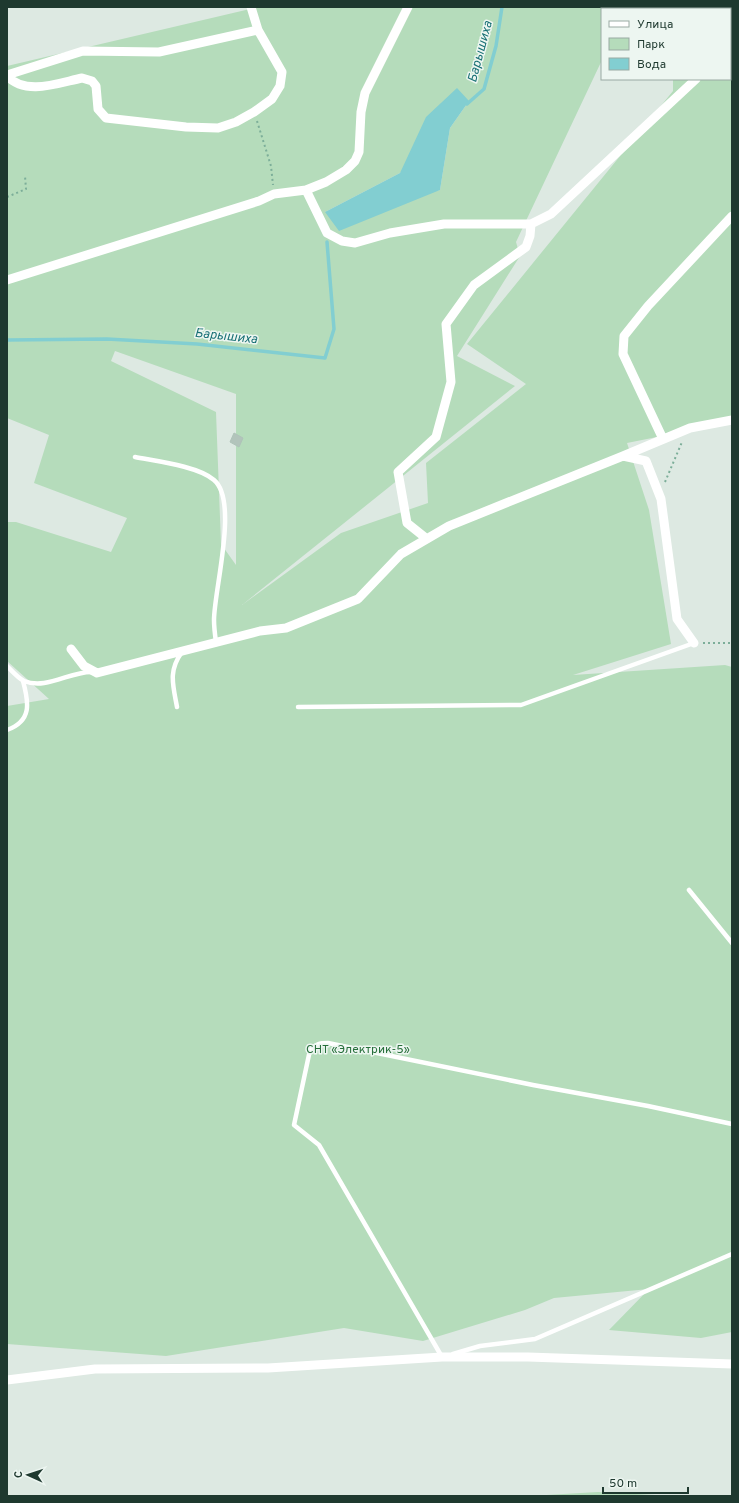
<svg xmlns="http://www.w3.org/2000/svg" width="739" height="1503" viewBox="0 0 739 1503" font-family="Overpass,sans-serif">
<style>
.green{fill:#b5dcbb;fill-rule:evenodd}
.water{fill:#82ced1}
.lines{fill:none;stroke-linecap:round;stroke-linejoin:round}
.stream{stroke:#82ced1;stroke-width:3.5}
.building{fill:#b2c4bb;stroke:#afc3b9}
.path{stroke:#7cae99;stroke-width:2;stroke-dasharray:2 3;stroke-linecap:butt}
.lane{stroke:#fff;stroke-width:4.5}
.street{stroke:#fff;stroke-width:9}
.labels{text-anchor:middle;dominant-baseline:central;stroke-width:3;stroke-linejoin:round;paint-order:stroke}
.park-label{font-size:12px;fill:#28703c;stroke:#edf6f1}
.water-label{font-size:13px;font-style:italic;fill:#187075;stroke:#edf6f1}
</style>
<rect width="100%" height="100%" fill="#dde9e2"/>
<path class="green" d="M250,7H616V9H602V60L516,242L520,256L457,356L515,386L242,605L341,533L428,503L426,463L526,384L467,344L673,91V79H730V9H672L671,7H732V422L627,443L649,510L671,644L573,675L725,665L732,667V1332L701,1338L609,1330L649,1289L554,1298L525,1310L423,1341L344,1328L166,1356L7,1344V706L49,699L7,661V522H16L111,552L127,518L34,483L49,435L7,418V66L250,9ZM469,101L450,128L440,190L325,212L400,173ZM115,351L236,394V565L221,544L216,412L111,361Z
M598,1492L674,1496H529Z"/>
<path class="water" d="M457,88L469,101L450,128L440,190L339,231L325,212L400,173L426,117Z"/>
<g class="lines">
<path class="stream" d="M467,104L484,89L496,46L502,7
M7,340L107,339L197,344L325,358L334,329L327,242"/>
</g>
<path class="building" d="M234,433L243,438L239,447L230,442Z"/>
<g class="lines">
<path class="path" d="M257,121L271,166L273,185
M7,197L26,189L25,176
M665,482L682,442
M703,643H732"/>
<path class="lane" d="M135,457C155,461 198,466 214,480C239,501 214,590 214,620C214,627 215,635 216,642
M7,666C12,671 18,678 24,681C46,690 69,672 91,672
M177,707C173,685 168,671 182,652
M298,707L521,705L694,643
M7,730C32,721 29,703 23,681
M689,890L732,943
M453,1354L480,1346L535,1339L732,1254
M442,1357L319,1145L294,1125L310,1050C316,1044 319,1043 328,1043L533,1085L648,1106L732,1124"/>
<path class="street" d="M724,7L726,9
M730,49L732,47
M7,75L83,51L159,52L258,30
M7,76C26,96 58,83 82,78L92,81L96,86L98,109L106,118L186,127L218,128L236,122L254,112L272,99L280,86L282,72L258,30L251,7
M306,190L327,233L342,241L355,243L390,233L444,224H531L551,214L696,79
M7,280L259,201L274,194L306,190L326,182L346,170L355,161L359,152L361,112L365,93L408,7
M663,439L623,354L624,336L648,306L732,216
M623,456L690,428L732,420
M427,539L407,523L398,472L436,437L451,382L446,324L474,285L526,247L530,236L531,224
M71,649L84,666L97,673L260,631L286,628L358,599L401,554L449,526L623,456L646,461L661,499L677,619L694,643
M7,1380L95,1369L268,1368L442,1357H528L732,1364"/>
</g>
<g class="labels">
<g class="park-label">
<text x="358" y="1050">СНТ «Электрик-5»</text>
</g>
<g class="water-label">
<text transform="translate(481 52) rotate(-75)">Барышиха</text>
<text transform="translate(226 337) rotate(6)">Барышиха</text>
</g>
</g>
<rect width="739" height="1503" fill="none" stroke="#1e392f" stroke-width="16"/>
<rect x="601" y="8" width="130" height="72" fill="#edf6f1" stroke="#9aaaa3"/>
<rect x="609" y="21" width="20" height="6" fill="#ffffff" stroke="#9aaaa3"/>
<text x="637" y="28" font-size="12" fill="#1e392f">Улица</text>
<rect x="609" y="38" width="20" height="12" fill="#b5dcbb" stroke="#9aaaa3"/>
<text x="637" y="48" font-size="12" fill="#1e392f">Парк</text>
<rect x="609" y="58" width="20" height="12" fill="#82ced1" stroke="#9aaaa3"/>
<text x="637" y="68" font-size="12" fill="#1e392f">Вода</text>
<g transform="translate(28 1475) rotate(273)" stroke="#edf6f1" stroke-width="3" paint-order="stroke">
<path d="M0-3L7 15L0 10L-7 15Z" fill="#1e392f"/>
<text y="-6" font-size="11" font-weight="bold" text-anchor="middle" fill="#1e392f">С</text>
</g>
<path d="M603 1487v6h85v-6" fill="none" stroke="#1e392f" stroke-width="2"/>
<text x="609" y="1487" font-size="12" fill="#1e392f" stroke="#edf6f1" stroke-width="3" paint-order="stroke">50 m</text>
</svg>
